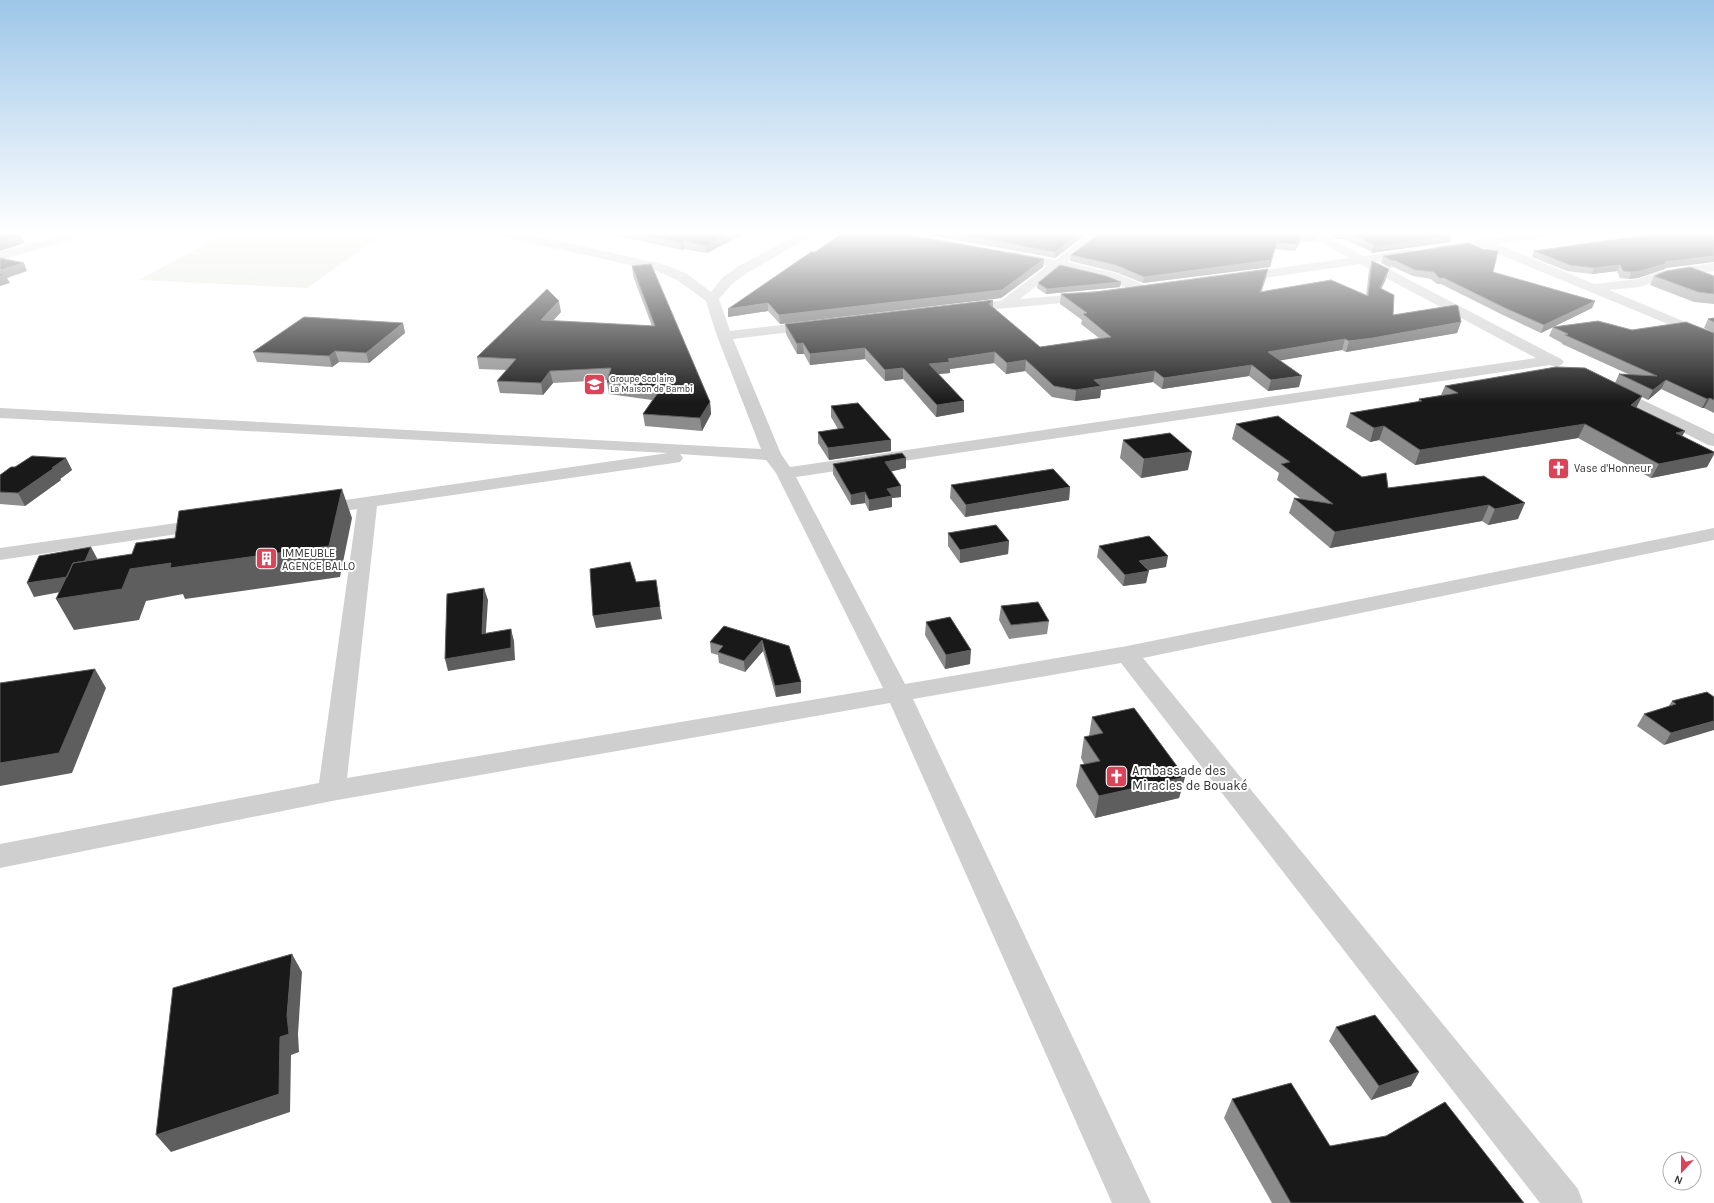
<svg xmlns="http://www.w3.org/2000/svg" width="1714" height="1203" viewBox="0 0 1714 1203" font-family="Karla,sans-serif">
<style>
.green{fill:#e3e8dc}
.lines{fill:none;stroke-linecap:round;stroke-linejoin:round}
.minor{fill:#cfcfcf;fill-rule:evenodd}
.wall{fill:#8c8c8c}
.shaded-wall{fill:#5e5e5e}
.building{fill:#191919;stroke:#5e5e5e}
.labels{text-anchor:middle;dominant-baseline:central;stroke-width:4;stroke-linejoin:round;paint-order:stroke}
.far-poi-label{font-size:9px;fill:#323232;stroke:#fff;text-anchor:start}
.poi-label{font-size:11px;fill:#323232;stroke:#fff;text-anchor:start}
.near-poi-label{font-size:13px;fill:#323232;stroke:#fff;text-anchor:start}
</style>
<rect width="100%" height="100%" fill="#fff"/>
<path class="green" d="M225,233H385L307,288L139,280Z"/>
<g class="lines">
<path class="minor" d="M67,233H88L86,236L0,260V252Z
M499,233H523L666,265L687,274L711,292L722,278L737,267L800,233H816L747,273L732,284L719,299L730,331L816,321L821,322L823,325L821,328L816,329L733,339L781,454L790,467L1536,358L1360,264L1237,282L1232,281L1230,278L1232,275L1237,274L1349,258L1305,233H1321L1364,256L1411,249L1415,250L1417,253L1415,256L1375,262L1561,359L1564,362L1561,365L1556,367L1550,365L796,477L905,684L1127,646L1714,528V540L1143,658L1578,1189L1583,1203H1540L1121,663L913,699L1151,1203H1112L890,703L332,801L0,868V844L319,783L357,509L318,515L311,513L308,509L311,505L668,453L0,418V408L761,449L717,336L706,301L677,280L657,271L505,237ZM680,454L766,460L776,473L883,688L347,778L377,506L674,463L680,462L683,458Z
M1091,233H1105L1067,262L1115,273L1149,287L1151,290L1149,293H1139L1106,279L1059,268L1020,299L1090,293L1095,294L1097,297L1095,300L963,312L958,311L956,308L958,305L963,304L1001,301L1047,266L1010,259L1008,256L1010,253L1014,252L1055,260Z
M1522,233H1554L1548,237L1498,244L1594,284L1638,279L1658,272L1714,263V271L1661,279L1640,287L1609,290L1714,334V343L1482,247L1443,253L1439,252L1437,249L1439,246L1443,245Z
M1611,385L1714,434V446L1708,445L1605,393L1603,390L1605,387Z
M205,519L212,521L215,525L212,529L0,560V548Z"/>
</g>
<path class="wall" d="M604,233H746L707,253L684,249L682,250Z
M919,233H1088L1055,258Z
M1325,233H1447L1450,242L1371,253L1372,252L1344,239H1336Z
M1317,234L1315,241L1300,242L1295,251L1275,249L1270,267L1143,283L1115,272L1070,261L1071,255Z
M1534,251L1666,268L1665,269L1638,278L1629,279L1620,278L1617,271L1592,274L1567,271L1532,257Z
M815,252L1043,267L1001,298L780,324L768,311L728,317Z
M1383,256L1493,272L1595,301L1592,308L1541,333L1503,315L1441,284H1437L1431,279L1413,276L1391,266V268L1381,263Z
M1372,261L1386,279L1381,289L1393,315L1461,322L1457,333L1370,348L1346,352L1342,350L1280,360L1299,387L1268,391L1249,376L1162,389L1153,382L1101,390L1100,398L1075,401L1052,397L1025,371L1006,374L994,363L950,369V373L938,374L964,412L936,417L903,379L885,381L865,359L810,365L804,354H797L786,334L785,324L993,307L1040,347L1099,338L1081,324L1082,320L1060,304L1061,294L1266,278L1261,292L1366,296L1369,270Z
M632,266L710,402L711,414L702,431L645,426L643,414L652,400L609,394L607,382L608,380L553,383L543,395L500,393L497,381L506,370L479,369L477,357L561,312L553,321L652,326L633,276Z
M1654,276H1714V304L1694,302L1650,285Z
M1121,282L1120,287L1046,294L1037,288L1038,283Z
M1714,318V413L1704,408H1702L1661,389L1648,400L1642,397L1636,408L1685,431L1682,436L1714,452V454L1707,467L1651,478L1578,438L1415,465L1379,440L1370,442L1346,427L1350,413L1418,402L1419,399L1441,395L1445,386L1615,383L1619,374H1628L1562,344V343L1549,336L1553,327L1714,333L1704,328L1708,319Z
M403,323L405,333L369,363L339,362L332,367L257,362L253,352Z
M831,406L891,440V451L829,460L818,443V432L838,429L831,417Z
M1236,424L1388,488L1484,476L1518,519L1488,525L1482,521L1330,548L1289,513L1294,498L1301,499L1277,480L1279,473L1232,439Z
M1123,440L1188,470L1141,478L1120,458Z
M66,458L72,470L60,479L61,480L25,506L0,504V475L15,467Z
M833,464L906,468L891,471L901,486V497L892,498V507L869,511L865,503L851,505L833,474Z
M951,485L1070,487L1069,500L965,517L950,498Z
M948,533L1009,541L1008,554L960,563L948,546Z
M1099,546L1166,567L1148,570L1146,583L1123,586L1097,557Z
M1001,606L1049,621L1047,634L1009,639L999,620Z
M926,622L970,664L945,669L925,635Z
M724,626L789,646L801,693L776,697L763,651L745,672L719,663L718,655L711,653L710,642Z
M1707,692L1664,745L1637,726L1644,714L1668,707L1672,701Z
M1092,717L1185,777L1179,798L1095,818L1076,786L1080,765L1084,764L1081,758L1084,737L1089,736Z
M1336,1027L1419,1072L1411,1086L1371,1100L1329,1041Z
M1232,1099L1330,1146L1524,1203H1272L1224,1118Z"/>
<path class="shaded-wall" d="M730,233H746L707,253L706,246Z
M1080,233H1088L1055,258V252Z
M1302,235L1300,242L1295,251L1297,244Z
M21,236L25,243L0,251V242Z
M1452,236L1450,242L1371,253L1373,247Z
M684,241V249L682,250L681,243Z
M1277,243L1270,267L1143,283L1144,277Z
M1714,256V262L1666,268L1665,269L1638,278L1629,279L1631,272L1665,262Z
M1044,259L1043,267L1001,298L780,324L779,315Z
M24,263L27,271L7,278L10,283L0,286V270Z
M1620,265L1617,271L1592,274L1594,268Z
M1268,269L1266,278L1258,302L1260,292Z
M1389,269L1386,279L1377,298L1380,288Z
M1121,282L1120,287L1046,294L1047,289Z
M993,300V310L989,304Z
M559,301L561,312L543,331L541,320Z
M1595,301L1592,308L1541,333L1544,325Z
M768,303V311L728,317V309Z
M1461,322L1457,333L1346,352L1349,341Z
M403,323L405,333L369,363L366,353Z
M1345,339L1342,350L1266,363L1268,352Z
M803,343L804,354H797V344Z
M865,348V359L810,365V354Z
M335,351L339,362L332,367L329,356Z
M995,352L994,363L950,369V373L929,375V364L948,359Z
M1026,360L1025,371L1006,374L1007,363Z
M1252,365L1249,376L1162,389L1164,378Z
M903,368V379L885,381V370Z
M550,371L553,383L543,395L541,383Z
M1155,371L1153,382L1101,390L1100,398L1075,401L1076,390L1094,380Z
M1302,376L1299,387L1268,391L1271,380Z
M1666,380L1661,389L1648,400L1653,390Z
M1642,396L1635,410L1631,405Z
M1710,398L1704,408H1702L1707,399Z
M964,401V412L936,417L937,405Z
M710,402L711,414L702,431L700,418Z
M1585,424L1578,438L1415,465L1420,450Z
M1384,426L1379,440L1370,442L1374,428Z
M1685,431L1677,445L1676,433Z
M891,440V451L829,460L828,448Z
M1192,452L1188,470L1141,478L1144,459Z
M1714,453V454L1707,467L1651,478L1659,464Z
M66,458L72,470L60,479L61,480L25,506L18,493Z
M906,458V468L885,473V462Z
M901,486V497L892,498V507L869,511V500L887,489Z
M1070,487L1069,500L965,517L966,505Z
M342,489L352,518L340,577L185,599L183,594L146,601L139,620L74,630L56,599L130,569Z
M865,492V503L851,505V495Z
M1525,503L1518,519L1488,525L1495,509Z
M1489,505L1482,521L1330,548L1335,532Z
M1009,541L1008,554L960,563V550Z
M91,547L98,560L87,587L34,597L27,583Z
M1168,556L1166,567L1137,572L1139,561Z
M1149,571L1146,583L1123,586L1125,575Z
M484,588L488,600L485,646L482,634Z
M660,607L662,619L596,628L593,616Z
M511,629L514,641L515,660L448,671L445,659Z
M762,640L763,651L745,672L744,661Z
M971,650L970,664L945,669L946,655Z
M95,669L106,688L72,773L0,786V763Z
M801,682V693L776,697L775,686Z
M1714,721V730L1664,745L1671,733Z
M1185,777L1179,798L1095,818L1099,796Z
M292,954L302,972L298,1034L299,1052L291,1055L290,1112L171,1152L156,1135L280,1037L287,1016Z
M1419,1072L1411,1086L1371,1100L1379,1086Z"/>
<path class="building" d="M0,233H12L21,236L0,242Z
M637,233H730L706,246L684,241L681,243Z
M843,233H899L1044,259L1002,290L779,315L768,303L728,309L811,252H815Z
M954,233H1080L1055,252Z
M1100,233H1315L1317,234L1302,235L1297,244L1277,243L1271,260L1144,277L1116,265L1071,255Z
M1349,233H1447L1452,236L1373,247L1374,245Z
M1660,233H1714V256L1665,262L1668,263L1641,271L1631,272L1623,271L1620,265L1594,268L1570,265L1534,251Z
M1469,243L1482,249L1498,251L1493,272L1595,301L1544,325L1505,308L1444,278H1439L1434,272L1415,270L1394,260L1393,261L1383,256Z
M0,258L24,263L0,270Z
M1372,261L1389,269L1380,288L1394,295L1393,315L1456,305L1458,306L1461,322L1373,338L1349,341L1345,339L1268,352L1302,376L1271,380L1252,365L1164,378L1155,371L1094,380L1101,386L1076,390L1054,386L1026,360L1007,363L995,352L948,359L950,362L929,364L964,401L937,405L903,368L885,370L865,348L810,354L803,343L797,344L785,324L993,300L989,304L1040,347L1111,337L1083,314L1087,313L1061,294L1095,292L1268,269L1260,292L1331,280L1368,296Z
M651,264L710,402L700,418L643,414L660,390L607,382L611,368L550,371L541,383L497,381L516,359L477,357L547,289L559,301L541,320L655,326L632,266Z
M1060,265L1106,276L1121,282L1047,289L1038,283Z
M1690,267L1714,276V294L1698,292L1654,276L1666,271Z
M0,273L5,275L0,276Z
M304,317L403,323L366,353L335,351L329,356L253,352Z
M1714,318V322L1708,319Z
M1598,321L1632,330L1686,322L1714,333V400L1710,398L1707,399L1666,380L1653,390L1619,374L1657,376L1565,335L1568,334L1553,327Z
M1556,367L1585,368L1642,396L1631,405L1685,431L1676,433L1714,452V453L1659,464L1585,424L1420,450L1384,426L1374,428L1350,413L1422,401L1419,399L1458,393L1445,386Z
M858,403L891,440L828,448L818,432L844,428L831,406Z
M1278,416L1362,477L1386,473L1388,488L1484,476L1525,503L1495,509L1489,505L1335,532L1294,498L1333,504L1281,464L1290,462L1236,424Z
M1170,433L1192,452L1144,459L1123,440Z
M902,453L906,458L885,462L901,486L887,489L892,496L869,500L865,492L851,495L833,464Z
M32,456L66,458L52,468H54L18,493L0,492V475L11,467H15Z
M1053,469L1070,487L966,505L951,485Z
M342,489L329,546L170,568L171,563L130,569L122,589L56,599L73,563L132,554L136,543L175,538L179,511Z
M996,525L1009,541L960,550L948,533Z
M1149,536L1168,556L1139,561L1149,571L1125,575L1099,546Z
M91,547L85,561L73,563L67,577L27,583L39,556Z
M630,562L636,582L656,580L660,607L593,616L590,569Z
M484,588L482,634L511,629V648L445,659L447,594Z
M1038,602L1049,621L1011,625L1001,606Z
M950,617L971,650L946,655L926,622Z
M724,626L789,646L801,682L775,686L762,640L744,661L718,652L723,646L710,642Z
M95,669L59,753L0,763V683Z
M1707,692L1714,697V721L1671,733L1644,714L1676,704L1672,701Z
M1134,708L1185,777L1099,796L1080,765L1100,761L1084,737L1103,733L1092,717Z
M292,954L287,1016L289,1034L280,1037L279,1094L156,1135L173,988Z
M1375,1015L1419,1072L1379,1086L1336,1027Z
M1291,1083L1330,1146L1386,1136L1445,1102L1524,1203H1291L1232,1099Z"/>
<linearGradient id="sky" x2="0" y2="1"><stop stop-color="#9dc6e8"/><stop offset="0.58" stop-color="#fff"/><stop offset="1" stop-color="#fff" stop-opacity="0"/></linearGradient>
<rect width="1714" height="402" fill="url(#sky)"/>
<defs>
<symbol id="school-square" viewBox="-11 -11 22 22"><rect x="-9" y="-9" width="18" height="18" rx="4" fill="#da4358" stroke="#fff"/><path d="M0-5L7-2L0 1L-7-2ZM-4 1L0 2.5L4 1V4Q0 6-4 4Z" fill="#fff"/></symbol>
<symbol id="church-square" viewBox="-11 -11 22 22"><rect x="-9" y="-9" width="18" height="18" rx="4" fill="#da4358" stroke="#fff"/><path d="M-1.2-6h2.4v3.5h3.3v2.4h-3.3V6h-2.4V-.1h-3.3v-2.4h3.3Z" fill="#fff"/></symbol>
<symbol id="building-square" viewBox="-11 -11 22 22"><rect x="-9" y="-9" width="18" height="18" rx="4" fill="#da4358" stroke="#fff"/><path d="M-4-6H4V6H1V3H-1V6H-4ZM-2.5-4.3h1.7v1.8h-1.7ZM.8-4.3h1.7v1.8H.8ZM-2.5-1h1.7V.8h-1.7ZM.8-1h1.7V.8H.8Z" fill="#fff"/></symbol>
</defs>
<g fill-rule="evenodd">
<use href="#school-square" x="582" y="372" width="25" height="25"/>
<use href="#church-square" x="1546" y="456" width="25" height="25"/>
<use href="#building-square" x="254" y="546" width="25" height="25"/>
<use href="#church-square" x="1104" y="764" width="25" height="25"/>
</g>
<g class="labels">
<g class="far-poi-label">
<text x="610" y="379">Groupe Scolaire<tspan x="610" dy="10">La Maison de Bambi</tspan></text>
</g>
<g class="poi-label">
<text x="1574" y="468">Vase d'Honneur</text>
<text x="282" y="553">IMMEUBLE<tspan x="282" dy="13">AGENCE BALLO</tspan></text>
</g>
<g class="near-poi-label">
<text x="1132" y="770">Ambassade des<tspan x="1132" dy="15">Miracles de Bouaké</tspan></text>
</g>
</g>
<g transform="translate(1682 1171) rotate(202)"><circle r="19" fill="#ffffff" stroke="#adadad"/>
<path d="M0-3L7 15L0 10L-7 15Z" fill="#da4358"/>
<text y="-6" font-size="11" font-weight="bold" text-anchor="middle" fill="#323232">N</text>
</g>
</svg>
